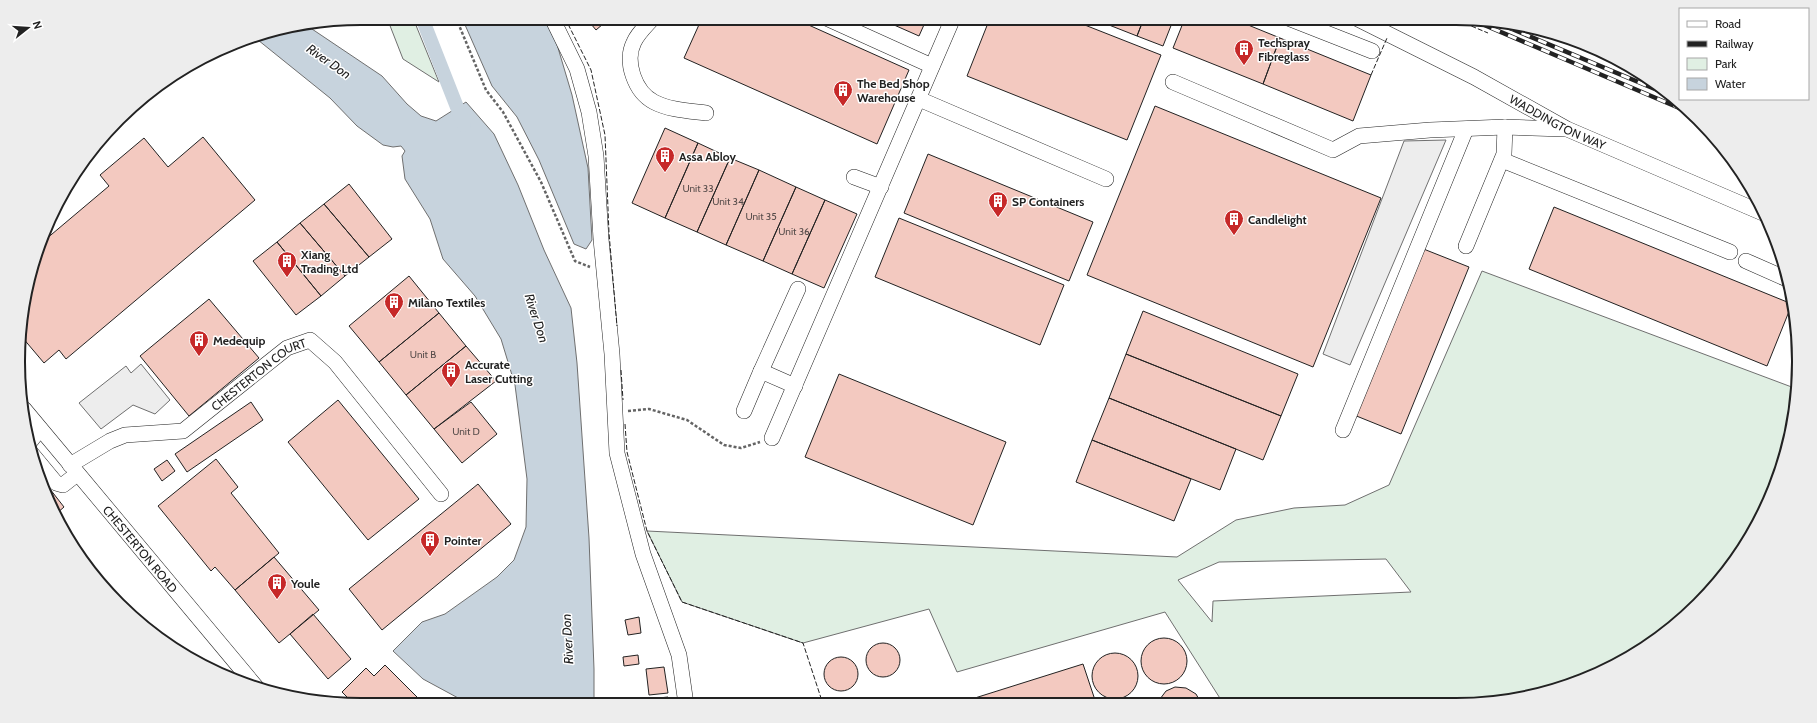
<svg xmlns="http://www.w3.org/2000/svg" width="1817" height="723" viewBox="0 0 1817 723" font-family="Cabin,sans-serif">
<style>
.green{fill:#e0efe3;stroke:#6f6f6f;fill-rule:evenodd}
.parking{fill:#ededed;stroke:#6f6f6f}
.water{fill:#c7d3dd;stroke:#6f6f6f}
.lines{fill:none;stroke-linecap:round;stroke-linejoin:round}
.canal{stroke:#c7d3dd;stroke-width:14}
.building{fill:#f3c9c0;stroke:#222}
.minor-casing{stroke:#222;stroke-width:16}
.path{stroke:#646464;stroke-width:2.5;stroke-dasharray:3 2;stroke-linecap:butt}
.minor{stroke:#fff;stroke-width:15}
.rail-casing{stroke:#222;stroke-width:4.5}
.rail{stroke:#fff;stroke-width:3;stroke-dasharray:9;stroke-linecap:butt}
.fence{stroke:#222;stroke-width:1;stroke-dasharray:5 2;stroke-linecap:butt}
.labels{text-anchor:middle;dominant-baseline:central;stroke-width:3;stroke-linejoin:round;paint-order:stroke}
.number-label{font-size:10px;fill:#564c4a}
.poi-label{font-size:12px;font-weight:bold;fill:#222;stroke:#fff;text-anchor:start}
.street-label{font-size:12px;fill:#222;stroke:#fff}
.water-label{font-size:13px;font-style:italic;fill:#222;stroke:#fff}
.rim{fill:none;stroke:#222;stroke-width:2}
</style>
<rect width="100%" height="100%" fill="#fff"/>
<path class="green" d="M387,18H413L439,82L403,59Z
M1482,271L1797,389L1796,406L1781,472L1741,552L1682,620L1607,670L1501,702L1223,703L1165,612L957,672L929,609L803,643L682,602L647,531L1177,557L1236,520L1294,508L1345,505L1389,485ZM1386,559L1411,592L1213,601L1212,622L1178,580L1219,562Z"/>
<path class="parking" d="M1446,140L1350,365L1323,354L1404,141Z
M141,364L170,400L155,414L133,405L101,429L79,403L126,366L131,373Z"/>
<path class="water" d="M462,18H545L553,31L572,95L588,168L592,240L586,249L574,244L539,160L517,117L492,86Z
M309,27L382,76L407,104L421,116L436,121L466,102L494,134L518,185L544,250L571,308L577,363L589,538L594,669V704L466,705L460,699L423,679L393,651L422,622L445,614L497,577L514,560L526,527L527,479L515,385L501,339L475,296L443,259L430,219L405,179L402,156L405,151L401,146L393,147L383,145L357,126L330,98L253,36Z"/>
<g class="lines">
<path class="canal" d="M422,18L464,125"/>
</g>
<path class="building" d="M586,18H610L596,30Z
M702,18H793L909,70L877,144L684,58Z
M887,18H927L919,36L885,21Z
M990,18H1067L1161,55L1127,140L967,76Z
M1093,18H1112L1109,25Z
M1112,18H1144L1137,36L1109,25Z
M1144,18H1174L1163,46L1137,36Z
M1185,18H1231L1280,38L1263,84L1173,48Z
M1280,38L1371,75L1353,121L1263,84Z
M1155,106L1381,198L1313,367L1087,275Z
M665,128L698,143L665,218L632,203Z
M203,137L255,200L66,359L59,350L44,363L22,337L21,316L39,245L109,186L100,175L144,138L168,167Z
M698,143L730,158L697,232L665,218Z
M928,154L1093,222L1069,281L904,213Z
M730,158L759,170L726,245L697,232Z
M759,170L796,187L763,261L726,245Z
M349,184L392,239L369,257L324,204Z
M796,187L825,200L792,274L763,261Z
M825,200L857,214L824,288L792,274Z
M324,204L369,257L345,276L300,223Z
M1554,207L1792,304L1767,366L1529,269Z
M899,218L1064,285L1040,345L875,277Z
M300,223L345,276L321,296L277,242Z
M277,242L321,296L296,315L253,261Z
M1421,248L1469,267L1401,434L1354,415Z
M409,276L439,313L379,362L349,326Z
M209,299L259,358L189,416L140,356Z
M1143,311L1298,374L1281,416L1126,354Z
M439,313L466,346L406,395L379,362Z
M466,346L496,381L434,429L406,395Z
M1126,354L1281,416L1263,460L1109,398Z
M839,374L1006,442L973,525L805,457Z
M1109,398L1236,449L1220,490L1092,440Z
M338,400L419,499L368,540L288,442Z
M251,402L263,420L187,472L175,454Z
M471,402L497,434L462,463L434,429Z
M1092,440L1191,479L1174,521L1076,482Z
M216,459L238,487L231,493L279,553L235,590L215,567L211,571L158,506Z
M167,460L175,471L162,481L154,469Z
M39,475L64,507L56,514L44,493Z
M478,484L511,524L382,630L349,589Z
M274,557L319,610L279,643L235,590Z
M313,614L351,659L328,679L290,634Z
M639,617L641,633L628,635L625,620Z
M1141 661a23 23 0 1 1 46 0a23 23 0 1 1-46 0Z
M866 660a17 17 0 1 1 34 0a17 17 0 1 1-34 0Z
M1092 676a23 23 0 1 1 46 0a23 23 0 1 1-46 0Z
M638,655L639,664L624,666L623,657Z
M824 674a17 17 0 1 1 34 0a17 17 0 1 1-34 0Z
M1083,664L1096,703H959Z
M385,665L425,705H362L354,704L342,692L366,668L374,676Z
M664,667L668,693L649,695L646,669Z
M1175,687L1186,688L1196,694L1201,703H1157L1166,691Z
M668,697V704H650L649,699Z"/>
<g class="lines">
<defs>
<g id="minor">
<path d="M552,18L577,69L589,112L596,156L601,239L612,354L617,453L643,554L679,655L686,704"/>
<path d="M653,18C646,26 638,33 634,42C624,62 635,92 654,102C669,110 690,111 706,113"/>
<path d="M826,18L932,66"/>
<path d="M1288,18L1372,51"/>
<path id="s1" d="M1356,18L1474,77L1567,129L1765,214"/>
<path d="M1173,82L1333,150L1359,136L1430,130L1505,127L1564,129"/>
<path d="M919,99L1106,179"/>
<path d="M1502,160L1730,252"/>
<path d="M854,177L881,187"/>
<path d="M1466,246L1504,154L1505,127"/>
<path d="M1746,261L1789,280"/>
<path d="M761,371L798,289"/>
<path id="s2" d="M24,409L257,688"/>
<path d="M744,411L761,371L795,386"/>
<path d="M1343,430L1466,129"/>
<path d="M772,438L953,18"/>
<path d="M29,443L40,429"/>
<path d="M32,454L56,483L63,485L77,474"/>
<path id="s3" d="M70,465L110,441L125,435L183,431L287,348L310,340L335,362L441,494"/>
</g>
</defs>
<use href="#minor" class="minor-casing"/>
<path class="path" d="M456,18L486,90L503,112L541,182L575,261L590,267
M628,411L649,409L687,420L724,445L741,448L760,442"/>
<use href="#minor" class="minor"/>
<defs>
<path id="rail" d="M1475,21L1691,113
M1505,26L1674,97"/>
</defs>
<use href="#rail" class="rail-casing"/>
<use href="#rail" class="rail"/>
<path class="fence" d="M565,18L591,70L605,135L609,233L617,326
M1452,18L1488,33
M1371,75L1387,38
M621,370L623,400
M625,424L627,452L647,531L682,602L803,643L821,698L801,704"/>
</g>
<defs>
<symbol id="building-pin" viewBox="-11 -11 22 30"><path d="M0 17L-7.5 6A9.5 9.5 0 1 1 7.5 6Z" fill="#c62828" stroke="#fff"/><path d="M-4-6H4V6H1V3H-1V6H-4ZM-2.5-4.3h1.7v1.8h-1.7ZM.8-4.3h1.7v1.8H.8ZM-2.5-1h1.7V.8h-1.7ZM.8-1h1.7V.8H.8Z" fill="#fff"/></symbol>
</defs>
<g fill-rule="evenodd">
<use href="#building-pin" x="1233" y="38" width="22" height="30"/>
<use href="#building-pin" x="832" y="79" width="22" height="30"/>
<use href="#building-pin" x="654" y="145" width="22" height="30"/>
<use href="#building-pin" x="987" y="190" width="22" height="30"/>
<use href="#building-pin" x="1223" y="208" width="22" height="30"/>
<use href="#building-pin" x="276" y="250" width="22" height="30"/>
<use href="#building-pin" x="383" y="291" width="22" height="30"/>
<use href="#building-pin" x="188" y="329" width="22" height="30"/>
<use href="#building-pin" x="440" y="360" width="22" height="30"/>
<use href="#building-pin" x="419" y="529" width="22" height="30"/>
<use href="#building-pin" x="266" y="572" width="22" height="30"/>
</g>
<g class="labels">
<g class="number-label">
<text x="698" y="188">Unit 33</text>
<text x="728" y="201">Unit 34</text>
<text x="761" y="216">Unit 35</text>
<text x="794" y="231">Unit 36</text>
<text x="423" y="354">Unit B</text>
<text x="466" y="431">Unit D</text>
</g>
<g class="poi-label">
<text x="1258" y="42">Techspray<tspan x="1258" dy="14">Fibreglass</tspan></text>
<text x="857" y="83">The Bed Shop<tspan x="857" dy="14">Warehouse</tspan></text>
<text x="679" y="156">Assa Abloy</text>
<text x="1012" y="201">SP Containers</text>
<text x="1248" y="219">Candlelight</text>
<text x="301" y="254">Xiang<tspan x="301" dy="14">Trading Ltd</tspan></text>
<text x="408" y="302">Milano Textiles</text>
<text x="213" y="340">Medequip</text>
<text x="465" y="364">Accurate<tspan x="465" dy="14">Laser Cutting</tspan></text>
<text x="444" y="540">Pointer</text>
<text x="291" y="583">Youle</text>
</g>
<g class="street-label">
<text stroke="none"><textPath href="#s1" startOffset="227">WADDINGTON WAY</textPath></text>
<text stroke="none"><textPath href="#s3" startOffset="216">CHESTERTON COURT</textPath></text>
<text stroke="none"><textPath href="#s2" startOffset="182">CHESTERTON ROAD</textPath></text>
</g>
<g class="water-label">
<text transform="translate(329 61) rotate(35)">River Don</text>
<text transform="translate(537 318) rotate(72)">River Don</text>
<text transform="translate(567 639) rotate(-93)">River Don</text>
</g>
</g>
<path d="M0 0H1817V723H0ZM361 25H1456A336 336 0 0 1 1792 361V362A336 336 0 0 1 1456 698H361A336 336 0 0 1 25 362V361A336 336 0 0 1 361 25Z" fill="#ededed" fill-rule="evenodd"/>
<path class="rim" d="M361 25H1456A336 336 0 0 1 1792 361V362A336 336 0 0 1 1456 698H361A336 336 0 0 1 25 362V361A336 336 0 0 1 361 25Z"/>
<rect x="1679" y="8" width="130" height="92" fill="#ffffff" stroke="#a7a7a7"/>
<rect x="1687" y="21" width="20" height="6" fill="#ffffff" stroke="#a7a7a7"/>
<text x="1715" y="28" font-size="12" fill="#222222">Road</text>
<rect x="1687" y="41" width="20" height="6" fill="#222222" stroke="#a7a7a7"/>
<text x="1715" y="48" font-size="12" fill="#222222">Railway</text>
<rect x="1687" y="58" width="20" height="12" fill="#e0efe3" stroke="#a7a7a7"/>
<text x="1715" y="68" font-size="12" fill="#222222">Park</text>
<rect x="1687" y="78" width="20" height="12" fill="#c7d3dd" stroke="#a7a7a7"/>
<text x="1715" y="88" font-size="12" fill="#222222">Water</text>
<g transform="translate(28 28) rotate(73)" stroke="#ffffff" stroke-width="3" paint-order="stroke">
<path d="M0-3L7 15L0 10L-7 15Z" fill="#222222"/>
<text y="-6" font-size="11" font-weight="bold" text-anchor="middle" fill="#222222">N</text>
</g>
</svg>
